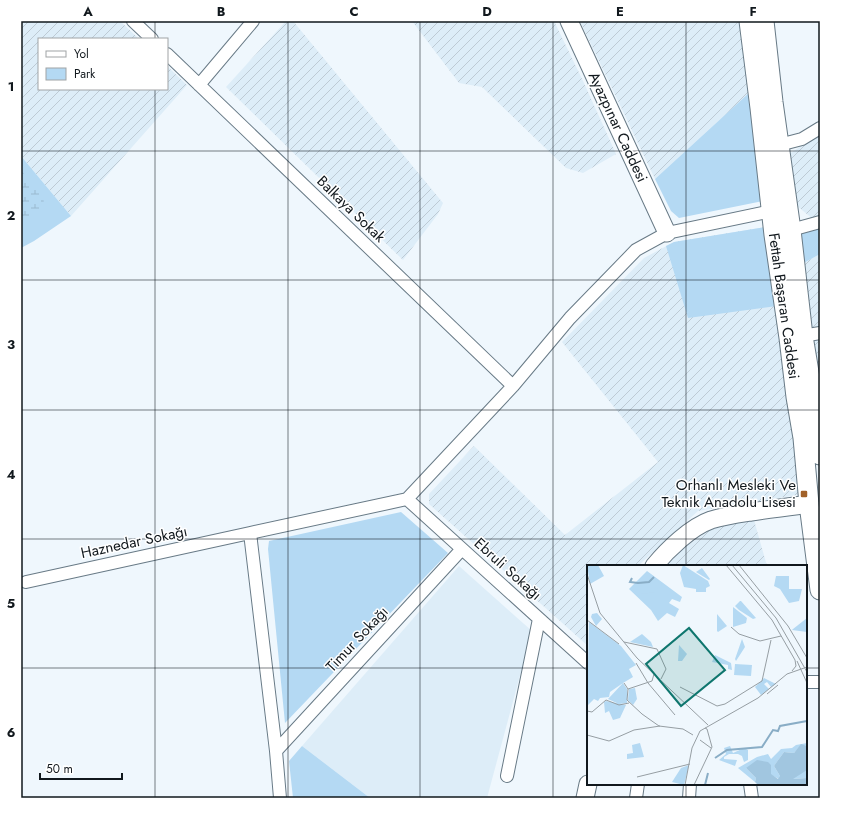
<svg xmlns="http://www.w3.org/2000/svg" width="841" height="819" viewBox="0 0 841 819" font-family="Jost,sans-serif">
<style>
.built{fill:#ddedf8}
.industrial{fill:url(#industrial-furrows)}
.green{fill:#b4d9f3}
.wetland{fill:url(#wetland-marsh)}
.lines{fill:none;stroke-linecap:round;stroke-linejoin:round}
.street-casing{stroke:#687a86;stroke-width:14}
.secondary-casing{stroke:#687a86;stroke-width:19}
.primary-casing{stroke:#687a86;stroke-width:21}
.street{stroke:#fff;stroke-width:12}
.secondary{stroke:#fff;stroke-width:17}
.primary{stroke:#fff;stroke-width:19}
.grid{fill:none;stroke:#11181d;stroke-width:1;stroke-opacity:0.55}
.poi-dot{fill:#a16129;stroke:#fff;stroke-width:1.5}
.labels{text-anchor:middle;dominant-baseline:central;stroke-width:3;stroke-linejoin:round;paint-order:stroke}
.street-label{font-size:15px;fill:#11181d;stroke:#fff}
.poi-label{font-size:15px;fill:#11181d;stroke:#fff;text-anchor:end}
.inset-river{fill:none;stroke:#89adc6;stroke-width:2}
.inset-road{fill:none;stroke:#969ea3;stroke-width:1}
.view{fill:#0f766e;fill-opacity:0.15;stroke:#0f766e;stroke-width:2}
.inset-edge{fill:none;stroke:#11181d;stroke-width:2}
.neatline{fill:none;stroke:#11181d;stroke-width:1.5}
.grid-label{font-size:13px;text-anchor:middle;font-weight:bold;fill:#11181d}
</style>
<defs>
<pattern id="industrial-furrows" width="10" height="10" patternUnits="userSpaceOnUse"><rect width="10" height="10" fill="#ddedf8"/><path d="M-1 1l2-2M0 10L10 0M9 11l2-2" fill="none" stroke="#bdcad4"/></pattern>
<pattern id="wetland-marsh" width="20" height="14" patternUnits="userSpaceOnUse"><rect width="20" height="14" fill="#b4d9f3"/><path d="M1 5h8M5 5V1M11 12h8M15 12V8" fill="none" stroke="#9abad0"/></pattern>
</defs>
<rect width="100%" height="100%" fill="#eff7fd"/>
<path class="built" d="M459,566L532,631L487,798H370L302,746Z"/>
<path class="industrial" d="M21,21H120L139,39H39V89H167V66L187,85L71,216L21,156Z
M286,21H293L443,203L438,214L403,260L226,87Z
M412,21H554L584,83L616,154L583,173L566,168L482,87L459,83Z
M580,21H743L750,92L655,179Z
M820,134V215L813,219L797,206L789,154Z
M766,227L803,494L698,511L638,566H588V646L429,504V494L474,446L565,535L658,462L562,342L644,258L674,242Z
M820,254V402L802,264Z
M754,520L767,566H665L672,557L719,523Z"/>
<path class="green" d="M750,92L763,201L679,218L671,211L655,179Z
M21,156L71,216L34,241L21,248Z
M766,227L777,306L688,318L666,246L674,242Z
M820,228V254L802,264L799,234Z
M401,512L448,553L285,723L268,549L269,541Z
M302,746L370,798H293L289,761Z"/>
<path class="wetland" d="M21,171L29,178L44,201L35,217L21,227Z"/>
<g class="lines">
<defs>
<path id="street" d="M133,21L152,39
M167,54L513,386
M199,85L253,21
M779,145L802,139L820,128
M791,230L820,222
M796,337L820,333
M407,499L588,663
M26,582L250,533
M806,682H820
M276,751L462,549
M507,776L539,619
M750,784L752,798
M280,798L276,751L250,533L407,499L513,386L570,318L636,250L667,233L772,211
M636,798L638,784
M689,798L690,784"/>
<path id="secondary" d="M569,21L667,233
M654,566C668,549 691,527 711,520C724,516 738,514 751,512C770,509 790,507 809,504
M585,798L588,784"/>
<path id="primary" d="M749,21L760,108L774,235L789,338L796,397L803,438L809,504L820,590
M764,21L773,102L791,230L803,336L815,408L820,455"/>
</defs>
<use href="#street" class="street-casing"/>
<use href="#secondary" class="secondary-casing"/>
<use href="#primary" class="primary-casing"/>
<use href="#street" class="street"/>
<use href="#secondary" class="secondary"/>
<use href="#primary" class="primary"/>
</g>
<path class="grid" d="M155,21V39M288,21V798M420,21V798M553,21V798M686,21V566M155,89V798M21,151H820M21,280H820M21,410H820M21,539H820M21,668H588M806,668H820M686,784V798"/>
<rect class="poi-dot" x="800" y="490" width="8" height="8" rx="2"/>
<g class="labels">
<g class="street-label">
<text transform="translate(618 127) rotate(65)">Ayazpınar Caddesi</text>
<text transform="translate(351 209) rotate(44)">Balkaya Sokak</text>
<text transform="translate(784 306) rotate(82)">Fettah Başaran Caddesi</text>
<text transform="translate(134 542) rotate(-12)">Haznedar Sokağı</text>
<text transform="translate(508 569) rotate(42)">Ebruli Sokağı</text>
<text transform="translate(357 639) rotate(-47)">Timur Sokağı</text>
</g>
<g class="poi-label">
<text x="796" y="485">Orhanlı Mesleki Ve<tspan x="796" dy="17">Teknik Anadolu Lisesi</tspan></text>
</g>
</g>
<g transform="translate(587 565)">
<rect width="220" height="220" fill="#eff7fd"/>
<path d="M0,0H11L17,11L3,19ZM96,0L121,16L123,21L119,23V27H109V24L97,22L93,8ZM115,3L123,14L122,15L109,7ZM60,6L95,32L93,37L85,34L82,38L92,44L88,52L80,48L71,56L64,45L42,24ZM189,11H202V24H215L212,36L202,38L193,24L187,21ZM153,36H154L169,53L166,54L152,45L148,41ZM146,42L160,53L159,58L146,62ZM10,48L15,54L9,61L4,52L5,49ZM130,49L140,61L131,67L130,66ZM220,53V67L205,65L206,64ZM2,57L34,81L49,100L42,104L46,112L36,118L40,124V138L32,139L21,134L36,118L23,127L22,132L13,133L11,136L7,134L0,141ZM55,69L64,77L66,82L43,77ZM155,74L158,82L149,96L148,94ZM92,80L100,89L95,96H91ZM128,90L144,98L145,105L141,104V100L125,97ZM148,99L165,100L164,111L147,110ZM177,113L189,119L184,122L180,117L177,119L182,124L174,130L168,122ZM48,123L50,134L46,140L41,135L42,124ZM19,136L39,140L33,153L26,155L22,146L18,148L17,137ZM53,178L57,192L40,194V189L46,188L45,180ZM220,178V181L214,180L207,188L197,187L187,201L193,211L192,214L184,210V203H159L169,213L168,217L151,203L170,192L181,189L184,194L194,184L205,183L209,180ZM143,181L146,188L157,183L161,185V195L157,197L155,191L151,189H142L137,192V194L150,195L148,201L132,195L139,189L137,183ZM219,203L220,213L205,214L212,208Z" fill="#b4d9f3"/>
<path d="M214,179L220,181V205L206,214L220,213V220H171L168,217L169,213L159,203L170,195L181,197L184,200V209L191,214L193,211L187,201L189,198L197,187L207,188Z" fill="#a1c6e0"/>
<path d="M62,8L75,19L68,27L55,29L54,25L47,23Z" fill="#b4d9f3"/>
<path d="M102,200L97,220L85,217L94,203Z" fill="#b4d9f3"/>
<path class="inset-river" d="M45,13L43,17L51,18L62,17L67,12M128,193L140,185L175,182L186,165L191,166L193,161L220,156M118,220L121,208"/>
<path class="inset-road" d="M139,0L185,55L208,95L209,101L205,106M145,0L189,53L220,107M152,0L201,61L220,93M0,9L13,48L50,93L121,160M0,55L32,79M144,62L152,69L173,76L194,71M37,77L70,84L79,104L74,114M210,96L220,118M49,98L61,118L88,150M37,118L41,124L40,135L55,149L72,161L96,164L106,170M93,122L130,141L138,139L175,116L184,75M41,124L65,116L67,109M180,129L191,120M0,146L5,147L19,135L32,140L42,138M0,170L22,176L47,165L73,161M113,175L124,183M50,212L103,199M98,220L105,183L113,166L171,133L200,109L220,102M107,220L125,182L120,164L118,163"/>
<path class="view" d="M102,63L138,105L94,141L59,99Z"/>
<rect width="220" height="220" class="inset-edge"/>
</g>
<rect width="841" height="819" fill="none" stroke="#ffffff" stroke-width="44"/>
<rect x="38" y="38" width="130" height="52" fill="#ffffff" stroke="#a0a3a5"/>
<rect x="46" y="51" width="20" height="6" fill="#ffffff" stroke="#a0a3a5"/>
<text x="74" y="58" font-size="12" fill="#11181d">Yol</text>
<rect x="46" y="68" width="20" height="12" fill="#b4d9f3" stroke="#a0a3a5"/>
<text x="74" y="78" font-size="12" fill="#11181d">Park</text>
<path d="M40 773v6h82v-6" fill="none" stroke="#11181d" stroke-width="2"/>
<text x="46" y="773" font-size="12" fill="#11181d" stroke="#ffffff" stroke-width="3" paint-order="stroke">50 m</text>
<rect x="22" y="22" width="797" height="775" class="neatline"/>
<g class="grid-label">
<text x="88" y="16">A</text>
<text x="221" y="16">B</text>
<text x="354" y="16">C</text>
<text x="487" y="16">D</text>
<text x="620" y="16">E</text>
<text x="753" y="16">F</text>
<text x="11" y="91">1</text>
<text x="11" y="220">2</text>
<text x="11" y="349">3</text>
<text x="11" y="479">4</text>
<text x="11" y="608">5</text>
<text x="11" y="737">6</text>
</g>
</svg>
